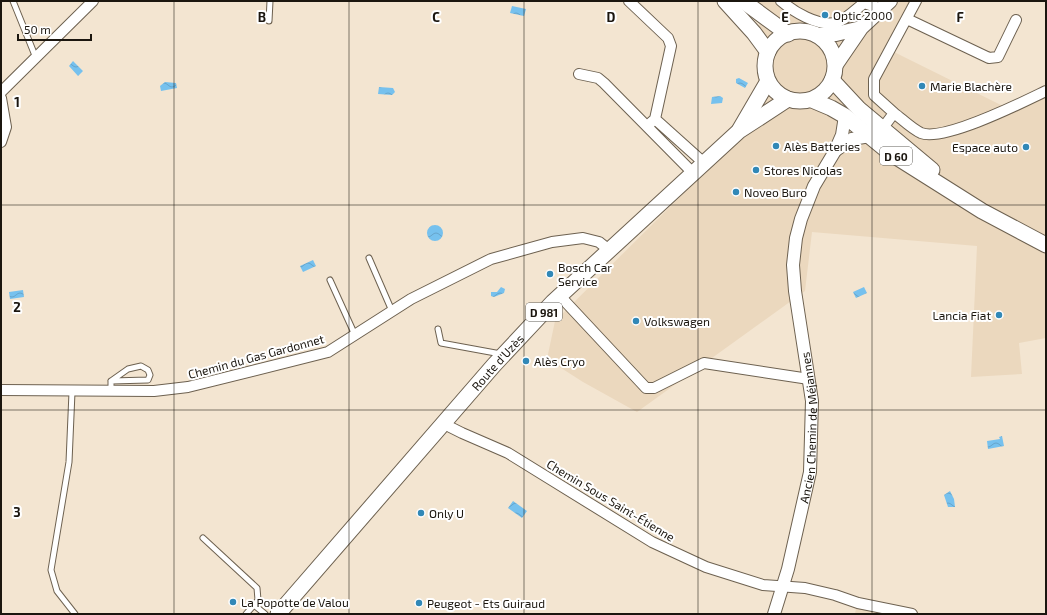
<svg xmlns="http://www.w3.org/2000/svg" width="1047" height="615" viewBox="0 0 1047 615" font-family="'Exo 2',sans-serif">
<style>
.built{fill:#ebd8be}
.water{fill:url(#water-waves)}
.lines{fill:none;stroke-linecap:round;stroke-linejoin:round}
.service-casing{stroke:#6d6150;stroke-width:7}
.minor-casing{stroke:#6d6150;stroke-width:12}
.tertiary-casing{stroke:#6d6150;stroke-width:14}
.secondary-casing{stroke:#6d6150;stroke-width:16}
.primary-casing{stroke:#6d6150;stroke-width:17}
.service{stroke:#fff;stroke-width:5}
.minor{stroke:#fff;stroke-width:10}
.tertiary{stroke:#fff;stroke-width:12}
.secondary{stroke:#fff;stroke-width:14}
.primary{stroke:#fff;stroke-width:15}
.grid{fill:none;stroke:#1b160f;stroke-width:1;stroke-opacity:0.55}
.poi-dot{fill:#3188b7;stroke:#fff;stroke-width:1.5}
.labels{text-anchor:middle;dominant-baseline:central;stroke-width:4;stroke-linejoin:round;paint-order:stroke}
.shield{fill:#fff;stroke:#5f5c57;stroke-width:1}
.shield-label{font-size:11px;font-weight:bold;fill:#1b160f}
.poi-label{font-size:12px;fill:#1b160f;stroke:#fff;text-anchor:start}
.street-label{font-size:12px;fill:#1b160f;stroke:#fff}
.grid-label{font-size:13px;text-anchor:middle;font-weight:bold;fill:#1b160f;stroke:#fff;stroke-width:4;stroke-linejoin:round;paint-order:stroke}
</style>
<defs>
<pattern id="water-waves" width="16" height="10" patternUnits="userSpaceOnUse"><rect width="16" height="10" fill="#76c1ee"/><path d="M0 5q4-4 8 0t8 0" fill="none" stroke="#66a5cb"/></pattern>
</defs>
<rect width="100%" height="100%" fill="#f3e5d1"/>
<path class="built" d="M756,1H912L894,52L1011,110L1046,94V338L1019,343L1022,374L971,377L977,246L812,232L805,291L637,412L583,382L547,359L555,321L682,195L766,105L757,76V51L761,6Z
M856,608L881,614H855Z"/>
<path class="water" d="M512,6L526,9L524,16L510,13Z
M73,61L83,71L78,76L69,66Z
M739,78L748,83L745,88L736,83V79Z
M165,82L176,83L177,88L161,91L160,86Z
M379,87L393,88L395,92L392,95L378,94Z
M720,96L723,98L722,103L711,104L712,97Z
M427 233a8 8 0 1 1 16 0a8 8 0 1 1-16 0Z
M313,260L316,266L303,272L300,266Z
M501,287L505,289L504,293L494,297L491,296V292H497Z
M864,287L867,293L856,298L853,292Z
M23,290L24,297L10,299L9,292Z
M1002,436L1004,446L988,449L987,441L1000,439L999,437Z
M950,491L954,499L955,507H948L944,495Z
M513,501L527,511L522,518L508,508Z"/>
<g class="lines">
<defs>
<path id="service" d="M13,1L36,58
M269,21L270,1
M369,258L392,311
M330,280L355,335
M438,329L441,343L501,354
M111,391V381L148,380L150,375L148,370L141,366L128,369L111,381
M72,392L69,462L51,570L57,591L75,614
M203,538L257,588L258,600L254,605
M246,614L254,605L265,614"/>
<path id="minor" d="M629,1L668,38L671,46L655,119L647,126
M781,1C794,12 817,26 835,23C845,21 856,9 864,3L882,9
M907,19L989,58L998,57L1016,20
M579,74L598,78L604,83L694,174
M1,92L93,1
M1,98L6,127L1,142
M894,113C902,119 912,129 921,133C944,142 1023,102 1046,91
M655,119L704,163
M882,129L894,113L874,95V79L916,1
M560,296L646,388H654L704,363L809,379
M1,390L154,391L188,387L328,352L411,299L491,259L552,242L583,238L599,242L609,250
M446,421L450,427L462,433L508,453L652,542L706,567L763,585L805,588L835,595L858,603L912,614"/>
<g id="tertiary">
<path d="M836,150L852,139L870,136"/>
<path id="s1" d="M774,614L788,569L810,472L812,401L795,291L793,265L796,238L801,219L814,186L835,151L842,135L845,116"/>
</g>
<path id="secondary" d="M816,35L836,34L861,28
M835,66L861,28L890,1"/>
<g id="primary">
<path d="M725,1L754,33L768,52"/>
<path d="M743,1L788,34"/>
<circle cx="800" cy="66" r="35"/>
<path d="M832,80L859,109L932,170"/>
<path d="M812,100L831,108L845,116L890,153L982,211L1046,245"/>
<path d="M740,129L768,81"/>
<path id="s2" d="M278,614L494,365L553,302L739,131L788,99"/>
</g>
</defs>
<use href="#service" class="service-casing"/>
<use href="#minor" class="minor-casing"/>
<use href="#tertiary" class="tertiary-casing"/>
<use href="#secondary" class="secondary-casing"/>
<use href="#primary" class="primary-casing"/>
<use href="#service" class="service"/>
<use href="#minor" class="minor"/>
<use href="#tertiary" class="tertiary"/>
<use href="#secondary" class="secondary"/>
<use href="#primary" class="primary"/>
</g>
<path class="grid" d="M174,1V614M349,1V614M524,1V614M698,1V614M872,1V614M1,205H1046M1,410H1046"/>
<g class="poi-dot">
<circle cx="825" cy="15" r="4"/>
<circle cx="922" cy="86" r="4"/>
<circle cx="776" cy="146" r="4"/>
<circle cx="1026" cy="147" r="4"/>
<circle cx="756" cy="170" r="4"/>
<circle cx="736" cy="192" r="4"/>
<circle cx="550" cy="274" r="4"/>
<circle cx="999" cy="315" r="4"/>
<circle cx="636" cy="321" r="4"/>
<circle cx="526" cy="361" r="4"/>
<circle cx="421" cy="513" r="4"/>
<circle cx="233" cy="602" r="4"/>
<circle cx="419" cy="603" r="4"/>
</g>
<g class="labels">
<g class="shield">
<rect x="880" y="147" width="32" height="18" rx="3"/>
<rect x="526" y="303" width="36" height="18" rx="3"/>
</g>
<g class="shield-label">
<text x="896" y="156">D 60</text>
<text x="544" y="312">D 981</text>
</g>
<g class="poi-label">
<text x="833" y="15">Optic 2000</text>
<text x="930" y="86">Marie Blachère</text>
<text x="784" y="146">Alès Batteries</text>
<text x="1018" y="147" text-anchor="end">Espace auto</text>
<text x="764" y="170">Stores Nicolas</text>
<text x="744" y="192">Noveo Buro</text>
<text x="558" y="267">Bosch Car<tspan x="558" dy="14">Service</tspan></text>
<text x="991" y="315" text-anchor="end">Lancia Fiat</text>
<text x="644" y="321">Volkswagen</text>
<text x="534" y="361">Alès Cryo</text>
<text x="429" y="513">Only U</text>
<text x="241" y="602">La Popotte de Valou</text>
<text x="427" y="603">Peugeot - Ets Guiraud</text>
</g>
<g class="street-label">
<text transform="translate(256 356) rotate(-15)">Chemin du Gas Gardonnet</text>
<text stroke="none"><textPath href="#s2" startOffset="334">Route d'Uzès</textPath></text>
<text stroke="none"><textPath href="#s1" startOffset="191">Ancien Chemin de Méjannes</textPath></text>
<text transform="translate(611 500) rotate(31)">Chemin Sous Saint-Étienne</text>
</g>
</g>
<g class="grid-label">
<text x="262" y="22">B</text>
<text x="436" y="22">C</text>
<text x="611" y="22">D</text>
<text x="785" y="22">E</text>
<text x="960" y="22">F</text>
<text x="17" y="107">1</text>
<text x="17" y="312">2</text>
<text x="17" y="517">3</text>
</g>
<rect width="1047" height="615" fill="none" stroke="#1b160f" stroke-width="4"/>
<path d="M18 34v6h73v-6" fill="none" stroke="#1b160f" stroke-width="2"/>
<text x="24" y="34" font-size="12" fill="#1b160f" stroke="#ffffff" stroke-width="3" paint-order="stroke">50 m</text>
</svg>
